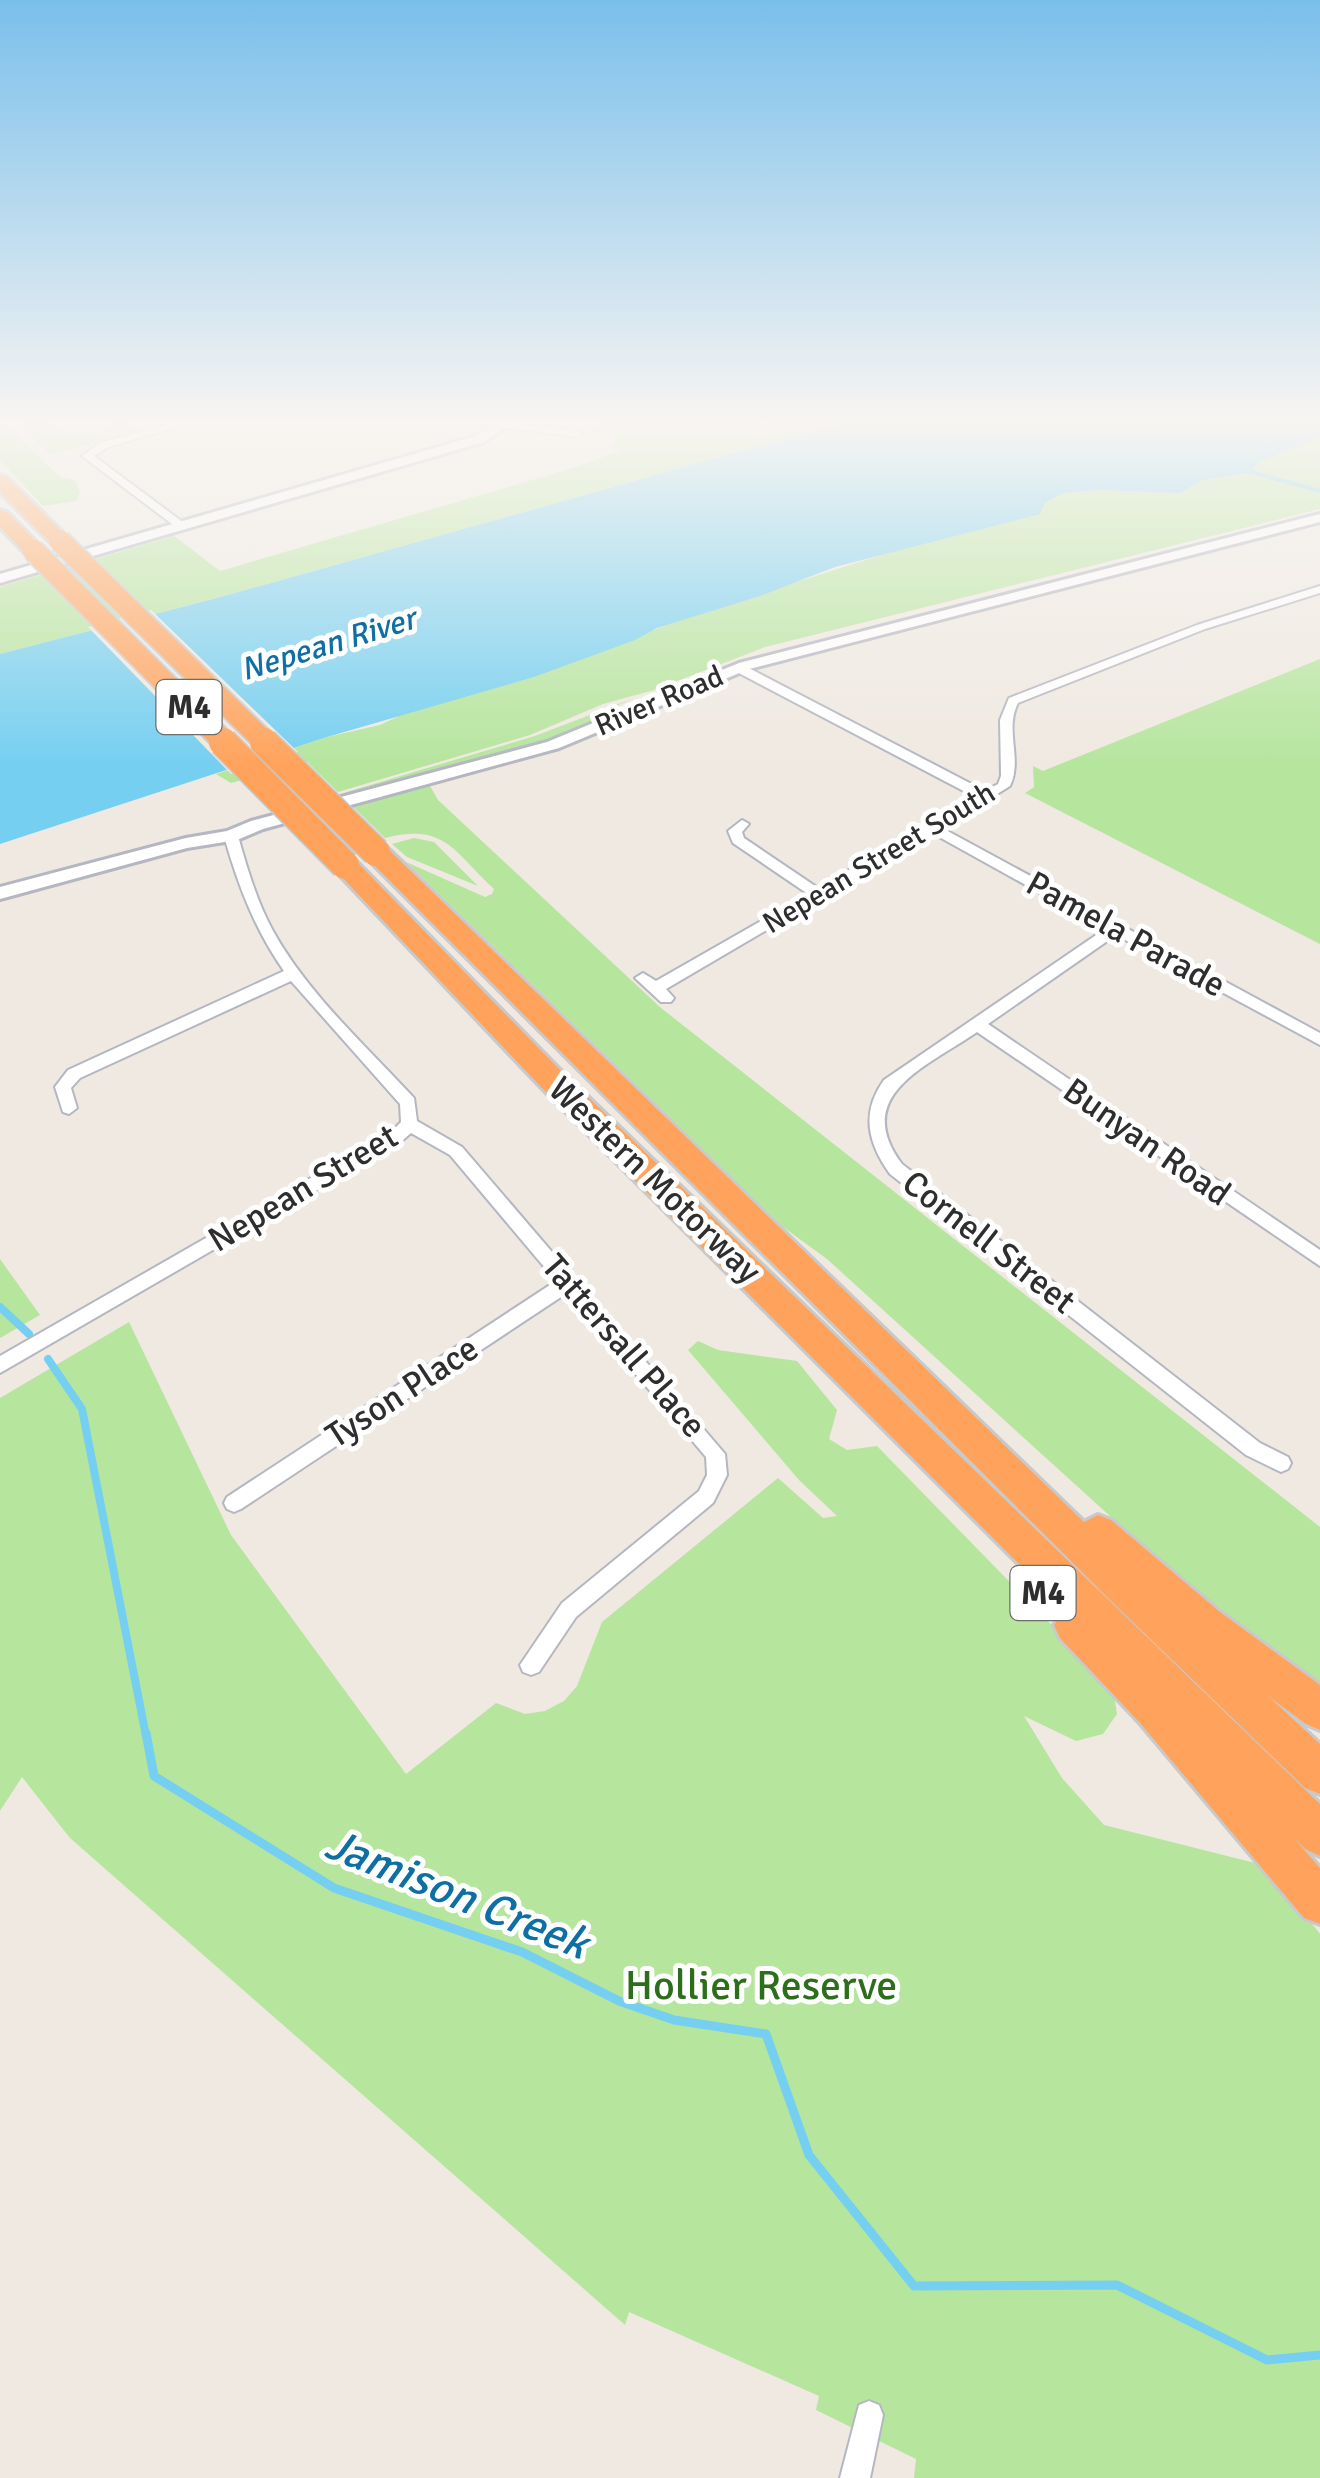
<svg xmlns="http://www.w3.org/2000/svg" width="1320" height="2478" viewBox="0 0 1320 2478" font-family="Signika,sans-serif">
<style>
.green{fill:#b6e59e}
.water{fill:#75cff0}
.pier{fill:#efe9e1}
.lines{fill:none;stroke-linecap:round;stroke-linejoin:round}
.stream-far2{stroke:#75cff0;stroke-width:4}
.stream-far1{stroke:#75cff0;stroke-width:8}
.stream{stroke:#75cff0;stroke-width:9}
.minor-casing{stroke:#b4b7c1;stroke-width:4}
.tertiary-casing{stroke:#b4b7c1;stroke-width:6}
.motorway-casing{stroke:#c9c9c9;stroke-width:6}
.minor{fill:#fff;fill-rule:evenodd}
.tertiary{fill:#fff;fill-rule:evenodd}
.motorway{fill:#ffa35c;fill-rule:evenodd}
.motorway-bridge-far1-casing{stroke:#c9c9c9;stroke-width:25;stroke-linecap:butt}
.motorway-bridge-casing{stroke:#c9c9c9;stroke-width:31;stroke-linecap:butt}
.motorway-bridge-far1{stroke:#ffa35c;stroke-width:21}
.motorway-bridge{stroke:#ffa35c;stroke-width:28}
.labels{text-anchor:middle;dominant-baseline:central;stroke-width:10;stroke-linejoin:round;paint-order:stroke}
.far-street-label{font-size:30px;fill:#2e2e2e;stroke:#fff}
.far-water-label{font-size:32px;font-style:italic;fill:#0d6fa3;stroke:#fff}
.shield{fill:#fff;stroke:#6d6d6d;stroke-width:2.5}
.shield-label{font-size:32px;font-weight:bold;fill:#2e2e2e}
.street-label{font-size:35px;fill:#2e2e2e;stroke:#fff}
.near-park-label{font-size:42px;fill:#2c6e1b;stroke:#fff}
.near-water-label{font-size:45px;font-style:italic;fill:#0d6fa3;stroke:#fff}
</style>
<rect width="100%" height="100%" fill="#efe9e1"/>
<path class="green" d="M0,419L60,477L75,480L80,493L76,501L43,506L0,460Z
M13,419H45L61,431L98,432L108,426L101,419H125L138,432L51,455Z
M604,419H856L217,598L0,654V587L174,536L220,571L573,468L622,450L610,447L617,435L589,431Z
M1320,438V509L765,647L654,690L603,704L530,735L338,792L307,762L231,783L216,774L327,737L380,725L412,710L534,677L687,617L1045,503L1064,493L1100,490L1181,493L1200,481L1249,473L1261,461Z
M1320,659V944L1025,793L1034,787L1033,766L1043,771Z
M634,698L612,708L618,710L614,713L537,744L340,794L535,736Z
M430,786L438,800L661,1008L1320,1527V1691L1208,1605L827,1259L783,1227L406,862L485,897L492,894L494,889C452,850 445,823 385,838L352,806Z
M414,838L434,842L478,886L407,857L392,844Z
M0,1259L40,1315L0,1338Z
M129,1322L231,1535L406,1774L496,1703L525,1714L545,1711L564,1701L577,1686L602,1622L778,1478L823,1518L837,1516L799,1480L688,1350L698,1341L718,1350L797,1361L837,1410L829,1439L847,1450L877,1446L1113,1688L1117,1714L1103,1734L1076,1741L1024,1716L1062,1778L1104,1825L1267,1866L1320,1934V2478H914L916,2459L816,2410L819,2396L629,2312L625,2325L70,1838L22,1777L0,1811V1398Z"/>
<path class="water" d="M856,419H1320V438L1261,461L1249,473L1200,481L1181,493L1100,490L1064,493L1045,503L1040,514L835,567L760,596L657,628L635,640L534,677L327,737L0,844V654L217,598Z"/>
<path class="pier" d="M151,610L298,752L231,774L88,627Z"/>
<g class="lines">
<path class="stream-far2" d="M1244,470L1320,491"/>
<path class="stream-far1" d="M0,1307L29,1334
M48,1359L82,1409L146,1736"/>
<path class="stream" d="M146,1733L154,1776L334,1888L522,1952L619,2001L674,2020L766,2034L809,2155L914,2286L1117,2285L1267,2360L1320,2355"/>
<defs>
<path id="minor" d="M189,419H204L108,447L94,456L184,523V527H176L82,456L100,443Z
M503,422L577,431L582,434L577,437L500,427L498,425Z
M1320,586V593L1205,629L1018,703C1004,730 1023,759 1010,786L942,828L1320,1033V1045L1116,935L988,1024L1320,1250V1266L977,1032C928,1066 850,1095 902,1164L1260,1443L1288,1457L1291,1463L1288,1469L1281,1472L1246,1455L890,1174C867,1142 861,1112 884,1080L1105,929L932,833L666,989L674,998L671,1002H661L635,978L643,973L656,981L808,894L733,843L728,831L742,820L749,824L742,832L744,838L818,888L975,797L735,671V665H743L985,791L998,784L1001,776L1000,720L1009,698L1197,625Z
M231,832L238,836C247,868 257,902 273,931C308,994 365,1045 414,1098L417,1121L462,1147L725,1454L727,1475L713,1503L576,1617L539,1672L531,1675L523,1672L520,1665L562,1603L699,1491L707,1475L706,1457L567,1293L241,1509L234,1512L227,1509L224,1503L227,1497L556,1281L450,1155L411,1133L403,1140L0,1373V1356L391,1132L401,1122L400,1104L291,981L80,1078L71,1088L77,1108L69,1114L63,1112L55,1087L68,1070L284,971C255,930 238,885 224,836Z
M869,2401L879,2405L883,2415L870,2478H840L859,2405Z"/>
<path id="tertiary" d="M449,419H483L509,425L484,442L0,583V574L476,436L491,427Z
M1320,514V522L749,669L559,748L263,829L237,840L187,848L0,899V887L186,838L227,831L251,821L547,742L739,663Z"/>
<path id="motorway" d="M0,475L7,477L67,537V545H53L0,492Z
M0,510L7,512L40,546V554H26L0,527Z
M376,844L385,846L1084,1522L1098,1515L1111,1520L1220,1612L1320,1685V1730L1306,1724L1268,1696L1320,1744V1794L1305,1788L1109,1599L367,858L363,852Z
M345,857L354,859L562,1072L1320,1804V1856L1305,1849L1293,1837L1320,1868V1924L1304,1918L1140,1723L1060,1638L1054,1625L1065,1610L542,1088L336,871L332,865Z"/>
</defs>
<use href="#minor" class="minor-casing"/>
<use href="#tertiary" class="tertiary-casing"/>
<use href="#motorway" class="motorway-casing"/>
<use href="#minor" class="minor"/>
<use href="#tertiary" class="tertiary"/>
<use href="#motorway" class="motorway"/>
<defs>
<path id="motorway-bridge-far1" d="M60,541L267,744
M33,550L226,744"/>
<path id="motorway-bridge" d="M223,742L345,865
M264,742L376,852"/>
</defs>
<use href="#motorway-bridge-far1" class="motorway-bridge-far1-casing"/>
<use href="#motorway-bridge" class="motorway-bridge-casing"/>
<use href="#motorway-bridge-far1" class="motorway-bridge-far1"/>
<use href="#motorway-bridge" class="motorway-bridge"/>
</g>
<linearGradient id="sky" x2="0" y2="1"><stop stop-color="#7abfeb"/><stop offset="0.55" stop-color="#f8f5f2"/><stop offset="1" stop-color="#f8f5f2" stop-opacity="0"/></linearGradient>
<rect width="1320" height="766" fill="url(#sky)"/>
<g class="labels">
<g class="far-street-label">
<text transform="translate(659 701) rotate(-23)">River Road</text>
<text transform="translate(879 858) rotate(-31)">Nepean Street South</text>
</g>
<g class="far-water-label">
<text transform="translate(328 644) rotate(-17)">Nepean River</text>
</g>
<g class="shield">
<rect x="156.5" y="680" width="65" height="54" rx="8"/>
<rect x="1010.5" y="1566" width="65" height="54" rx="8"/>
</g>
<g class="shield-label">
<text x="189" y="707">M4</text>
<text x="1043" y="1593">M4</text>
</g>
<g class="street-label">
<text transform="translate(1126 934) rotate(29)">Pamela Parade</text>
<text transform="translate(1147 1142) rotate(35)">Bunyan Road</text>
<text transform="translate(655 1180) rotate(44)">Western Motorway</text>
<text transform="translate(303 1188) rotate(-31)">Nepean Street</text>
<text transform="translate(989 1242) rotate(38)">Cornell Street</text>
<text transform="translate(624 1346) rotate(49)">Tattersall Place</text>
<text transform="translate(402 1392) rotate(-33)">Tyson Place</text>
</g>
<g class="near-park-label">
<text x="761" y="1985">Hollier Reserve</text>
</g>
<g class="near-water-label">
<text transform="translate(457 1894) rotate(22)">Jamison Creek</text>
</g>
</g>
</svg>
